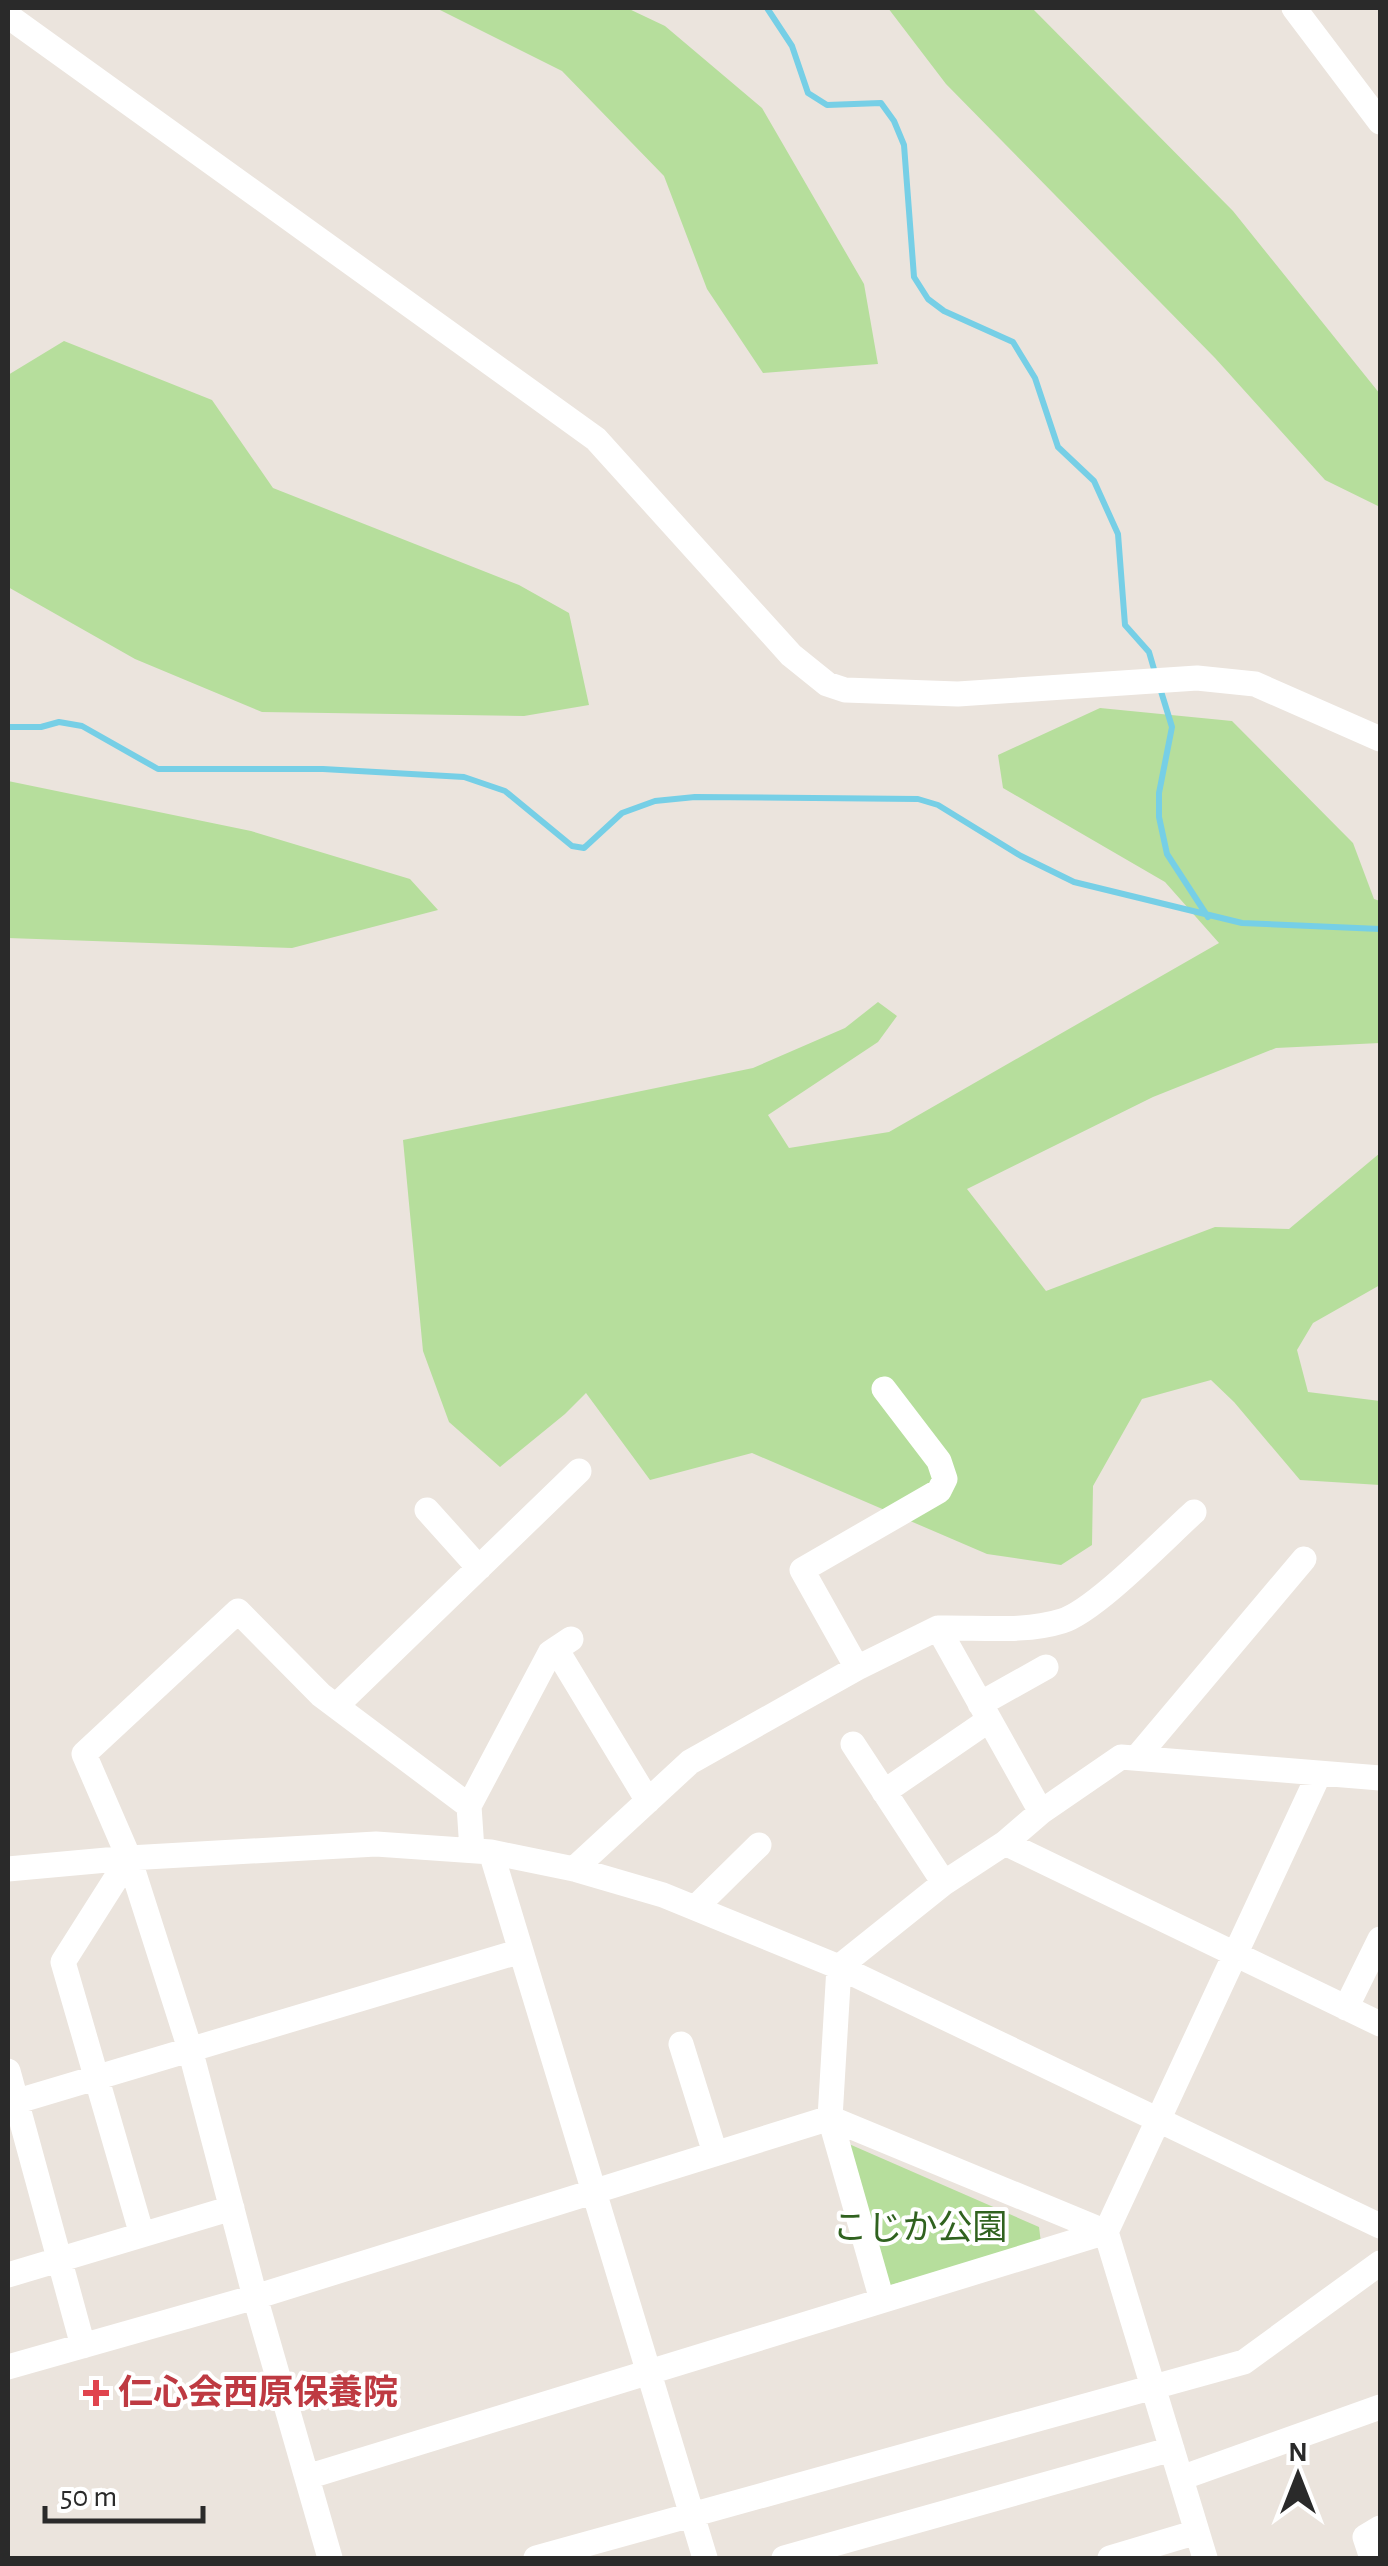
<svg xmlns="http://www.w3.org/2000/svg" width="1388" height="2566" viewBox="0 0 1388 2566" font-family="'Alegreya Sans','Noto Sans JP',sans-serif">
<style>
.green{fill:#b6de9c}
.lines{fill:none;stroke-linecap:round;stroke-linejoin:round}
.stream{stroke:#76cfe6;stroke-width:6}
.minor{stroke:#fff;stroke-width:25}
.health-dot{fill:#e0444e;stroke:#fff;stroke-width:4}
.labels{text-anchor:middle;dominant-baseline:central;stroke-width:8;stroke-linejoin:round;paint-order:stroke}
.park-label{font-size:35px;fill:#30621f;stroke:#fff}
.health-label{font-size:35px;font-weight:bold;fill:#be3a42;stroke:#fff;text-anchor:start}
</style>
<rect width="100%" height="100%" fill="#ebe4dd"/>
<path class="green" d="M436,8H627L665,26L762,108L864,284L878,364L763,373L707,289L664,176L562,71Z
M888,8H1032L1233,211L1380,394V507L1325,480L1215,358L946,84Z
M64,341L212,400L273,488L519,585L569,613L589,705L524,716L262,712L135,659L8,587V375Z
M1100,708L1232,721L1353,843L1374,899L1380,901V1043L1276,1048L1153,1097L967,1189L1046,1291L1215,1227L1289,1229L1380,1153V1285L1313,1323L1297,1350L1308,1392L1380,1401V1485L1300,1480L1234,1402L1211,1380L1142,1399L1093,1486L1092,1545L1061,1565L987,1554L752,1453L650,1480L586,1393L565,1414L500,1467L449,1422L423,1351L403,1140L753,1068L845,1028L878,1002L897,1016L878,1042L768,1115L789,1148L889,1132L1219,943L1165,882L1003,788L998,755Z
M8,781L251,831L410,879L438,910L292,948L8,938Z
M849,2144L1039,2227L1041,2243L887,2286Z"/>
<g class="lines">
<path class="stream" d="M767,8L792,46L808,93L827,105L881,103L894,121L904,145L914,277L928,299L944,311L1013,342L1035,378L1058,447L1094,481L1118,534L1125,625L1149,652L1156,676
M1160,688L1172,727L1159,793V817L1167,854L1208,917
M8,727H41L59,722L82,726L158,769H323L464,777L505,791L572,846L584,848L622,813L655,801L695,797L918,799L938,805L1021,856L1074,882L1242,923L1380,929"/>
<path class="minor" d="M1294,8L1380,122
M8,16L596,439L791,655L827,684L845,690L958,694L1197,678L1255,684L1380,739
M427,1510L479,1568
M556,1649L648,1801
M857,1668L938,1628
M980,1704L1046,1667
M336,1706L579,1471
M853,1744L944,1883
M1138,1756L1304,1559
M884,1792L989,1720
M469,1806L550,1653L571,1639
M1041,1812L938,1628C978,1627 1024,1633 1062,1621C1095,1611 1165,1538 1194,1512
M1005,1843L1380,2024
M491,1852L705,2558
M129,1858L63,1962L142,2235
M8,1869L129,1858L376,1844L491,1852L574,1869L663,1895L839,1967L1380,2226
M574,1869L690,1762L857,1668L802,1570L939,1491L945,1479L939,1461L884,1389
M695,1908L759,1845
M1346,2008L1380,1939
M681,2044L715,2153
M8,2071L83,2346
M8,2104L521,1951
M8,2275L232,2208
M882,2300L830,2118L839,1967L944,1883L1005,1843L1041,1812L1121,1757L1380,1778
M8,2367L255,2297L830,2118L1106,2232
M307,2477L1106,2232
M1181,2478L1380,2407
M330,2558L255,2297L190,2049L129,1858L84,1754L238,1611L321,1695L469,1806L472,1850
M536,2558L1244,2362L1380,2263
M784,2558L1172,2449
M1110,2558L1197,2532
M1205,2558L1106,2232L1319,1774
M1372,2558L1365,2537L1380,2528"/>
</g>
<path class="health-dot" d="M91 2378h10v10h10v10h-10v10h-10v-10h-10v-10h10z"/>
<g class="labels">
<g class="park-label">
<text x="920" y="2228">こじか公園</text>
</g>
<g class="health-label">
<text x="118" y="2393">仁心会西原保養院</text>
</g>
</g>
<rect width="1388" height="2566" fill="none" stroke="#2a2a2a" stroke-width="20"/>
<g transform="translate(1298 2476)" stroke="#ffffff" stroke-width="8" paint-order="stroke">
<path d="M0-8L18 38L0 25L-18 38Z" fill="#2a2a2a"/>
<text y="-15" font-size="28" font-weight="bold" text-anchor="middle" fill="#2a2a2a">N</text>
</g>
<path d="M45 2506v15h158v-15" fill="none" stroke="#2a2a2a" stroke-width="5"/>
<text x="60" y="2506" font-size="30" fill="#2a2a2a" stroke="#ffffff" stroke-width="8" paint-order="stroke">50 m</text>
</svg>
